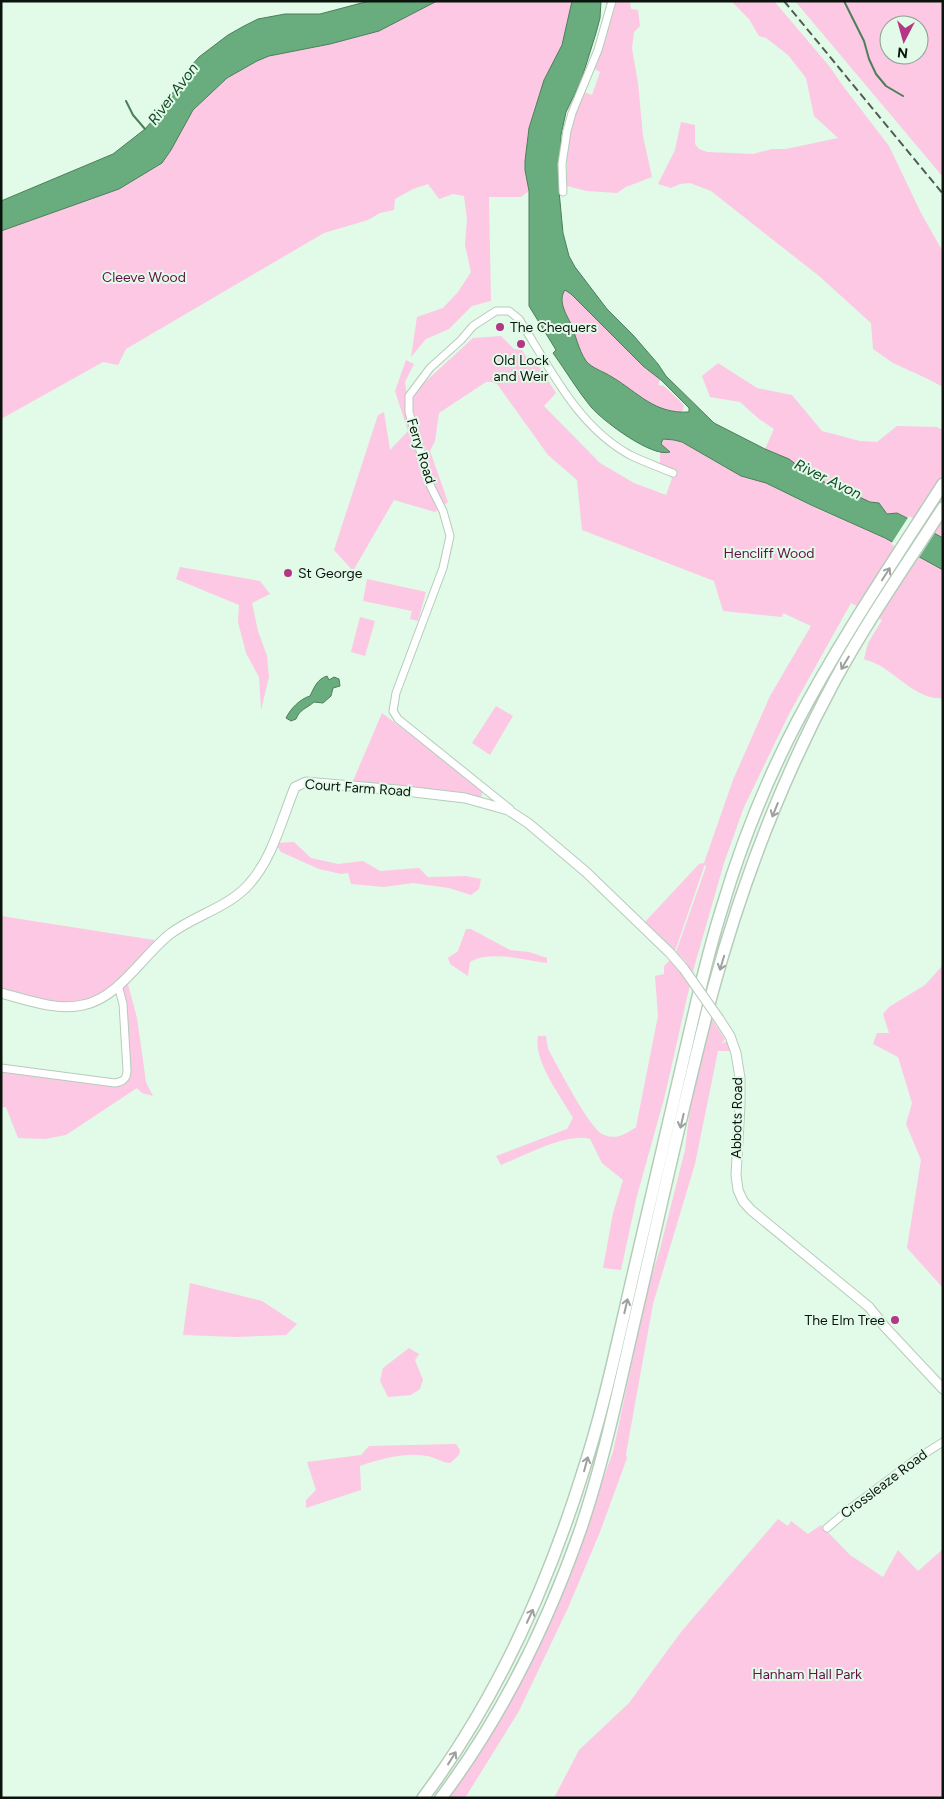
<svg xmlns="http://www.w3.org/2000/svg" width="944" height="1799" viewBox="0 0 944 1799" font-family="Figtree,sans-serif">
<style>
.green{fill:#fdc8e3;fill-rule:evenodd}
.water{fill:#69ac7d;stroke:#4d7e5b;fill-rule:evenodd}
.pier{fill:#e2fae8}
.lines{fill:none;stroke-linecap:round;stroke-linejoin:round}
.stream{stroke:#4d7e5b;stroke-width:2}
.minor-casing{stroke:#b5ccba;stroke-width:9}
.tertiary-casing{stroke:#b5ccba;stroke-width:11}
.trunk-casing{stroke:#b5ccba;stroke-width:14}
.minor{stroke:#fff;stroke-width:7}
.tertiary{stroke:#fff;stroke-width:9}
.trunk{stroke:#fff;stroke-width:11}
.rail{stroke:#505d53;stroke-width:2;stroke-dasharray:8 4;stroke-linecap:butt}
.tertiary-bridge-casing{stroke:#b5ccba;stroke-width:11;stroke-linecap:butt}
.tertiary-bridge{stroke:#fff;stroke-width:9}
.oneway{stroke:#9da19e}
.poi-dot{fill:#b43685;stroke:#e2fae8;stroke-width:2}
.labels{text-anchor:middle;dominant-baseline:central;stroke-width:4;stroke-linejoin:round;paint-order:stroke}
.park-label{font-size:14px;fill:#641147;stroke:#e2fae8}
.poi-label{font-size:14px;fill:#0b130d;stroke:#e2fae8;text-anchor:start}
.street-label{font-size:14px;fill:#0b130d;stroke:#e2fae8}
.water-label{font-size:15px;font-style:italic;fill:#144828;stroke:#e2fae8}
</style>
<rect width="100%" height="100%" fill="#e2fae8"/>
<path class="green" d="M437,1H572L562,45L544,80L529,128L525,161L529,191L521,197H489L491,301L472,306L449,329L426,339L411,357L417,317L443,308L458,292L471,272L465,245L467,219L464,196L453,194L439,199L428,184L413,189L395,199L394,210L380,213L368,220L324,233L126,349L118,365L103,362L1,419V231L119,189L162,163L171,150L193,110L227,78L257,61L269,56L330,44L379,31Z
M606,1H630L631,9L638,10L640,26L634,32L632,48L638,83L643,136L652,177L626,187L617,193L587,191L567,186V153L572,121L584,92L592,95L600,72L593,68L605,40Z
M731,1H774L830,67L843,86L889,146L921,213L943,252V387L928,379L893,363L873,349L871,323L819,276L711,191L690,183L680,184L671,188L658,184L675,150L681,122L695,125V144L699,149L707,152L753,154L772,149H786L838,138L814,116L806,78L788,55L766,38L759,36L749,19Z
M795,1H943V177ZM889,25H919V55H889Z
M565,290L571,294L643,366L660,379L658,385L664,386L682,403L684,406L682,412C651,412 636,392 612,377C603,371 593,369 586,361C578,349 576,334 570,322C565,312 558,300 565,290Z
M501,336L514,349L522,350L531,364L537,363L556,393L544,406L600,463L634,483L666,495L674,473L660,466V452L663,439L674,440L682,442L741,476L766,483L811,506L885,538L943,570V698C923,701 903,681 888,671C881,665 872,662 864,659L868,643L882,620L851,603L789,714L744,807L724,863L693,971L665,1095L637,1196L621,1270L603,1268L613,1213L623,1180L602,1163L590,1139C568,1132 523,1156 501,1165L496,1156L567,1129L573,1118C561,1096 533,1061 538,1036H546L548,1049C558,1066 589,1129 604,1135C617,1140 626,1134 636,1127L658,1016L655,976L664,974V966L671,959L682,972L686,962L676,952L706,867L705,864L675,951L645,922L699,864L704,863L733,780L770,696L811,626L783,613L782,617L723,611L714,581L582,530L577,480L548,455L497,384L492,382H486L439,413L435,441L430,451L448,502L435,512L394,500L353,571L334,550L378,415L384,412L390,450L408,431L395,391L406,360L414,364L405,382L407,397L413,393L473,338Z
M718,363L757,388L792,395L822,431L860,441L877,442L897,426L937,427L943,430V538L907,518L897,513L887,514L879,503L870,502L840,489H837C812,475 791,459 765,449L774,429L759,419L740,402L710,397L702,376Z
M180,567L260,581L270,594L252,603L258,631L267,656L269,677L261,710L259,677L246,653L238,622L239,605L176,579Z
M367,579L426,592L418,621L410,619L412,611L363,601Z
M360,617L375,621L365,656L351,652Z
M496,706L513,716L490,755L472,743Z
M382,713L482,789V796L478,798L438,790L353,781Z
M294,842L311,858L338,864L363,861L380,871L419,868L428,877L466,876L481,879L479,889L471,895L449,888L413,883L384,887L351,884L348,873L341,874L319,869L281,852L275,843Z
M1,916L154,940V948L121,982L128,984L137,1018L146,1082L153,1096L142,1093L137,1088L66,1135L45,1139L18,1138L6,1107H1V1066L114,1083L127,1076L118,985L100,999L71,1007L1,993Z
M466,929H471L510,950L529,952L547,958V963C525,960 490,950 470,962L468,976L450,964L448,958L458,951Z
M943,965V1288L907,1248L921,1160L906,1124L912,1103L898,1057L873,1044L877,1033H889L883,1014L889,1007L925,985Z
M711,1018L725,1039L721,1044L727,1041L731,1051H718L695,1164L653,1304L626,1454L627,1458L600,1532L568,1608L519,1711L465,1798H449L459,1784L515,1691L561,1594L613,1452L647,1291L660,1249L685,1150L691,1099Z
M190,1283L262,1301L297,1324L286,1335L236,1337L183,1335Z
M409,1348L419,1354L415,1360L423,1380L420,1389L411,1395L388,1397L380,1381L383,1368Z
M456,1444L460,1450L459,1455L450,1463C440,1462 435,1457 427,1456C405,1452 381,1459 360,1466L361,1490L306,1508V1500L316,1490L307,1462L361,1455L369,1446Z
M778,1519L788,1526L791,1521L808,1534L821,1525L850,1555L883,1577L898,1550L918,1571L943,1549V1798H554L579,1750L629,1703L681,1632Z"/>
<path class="water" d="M369,1H437L379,31L330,44L269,56L257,61L227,78L193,110L171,150L162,163L119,189L1,231V201L113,154L145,129L159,113L191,66L199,57L228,35L244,26L258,19L285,14H320Z
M572,1H601L600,18L596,33L581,81L566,112L561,135L559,191L563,233L569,256L575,267L607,309L633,335L658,364L666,376L714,423L765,449L789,459L798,466L803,467L813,475L836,489L840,488L870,502L879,503L887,514L897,513L907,518L943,538V570L885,538L811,505L766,483L741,476L682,442L674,440L663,439L661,444L670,452C652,458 603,421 591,407C577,390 566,371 553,353L556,350L529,306V191L525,170V161L529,128L544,80L562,45ZM565,290L571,294L643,366L661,380L689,408V412C654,414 639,393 612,377C603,371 593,369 586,361C578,349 576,335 570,322C565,312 558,300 565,290Z
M327,676L329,680L334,677L339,679L340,686L333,688L331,696L323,703L314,702C306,709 300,709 296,719L291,721L286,718C291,708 300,699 310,696C314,688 317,679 327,676Z"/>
<path class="pier" d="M909,516L936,531L918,559L891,544Z"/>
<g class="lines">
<path class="stream" d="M844,1L864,41L869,59L876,74L886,86L903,96
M126,101L133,115L145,129"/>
<defs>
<path id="minor" d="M563,192L562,164L567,131L572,113L598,50L612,1
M510,809L398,719L393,711L396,693L443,568L450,536L443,511L430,485L409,412V396L430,368L461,340L473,326L496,311H509L519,319C550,368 577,426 630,455C644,462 659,467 673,473
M1,1068L115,1083C123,1082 127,1079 127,1070L123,1004L118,985
M827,1528L852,1507L916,1459L943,1442"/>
<path id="tertiary" d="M1,993C27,1000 57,1011 83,1005C119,998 143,955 170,934C195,915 230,907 250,883C273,857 282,818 295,787L306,782L397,790L465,798L508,810L528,823L586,872L670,953L684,969
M719,1019L730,1036L736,1053L740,1078V1105L736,1175L738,1190L743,1201L751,1210L869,1307L885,1327L943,1389"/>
<path id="trunk" d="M423,1798C495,1702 545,1592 581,1478C602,1415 616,1349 631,1284C648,1210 666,1135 683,1061C695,1010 706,958 722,908C741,844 766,781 797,722C840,640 893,562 943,484
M441,1798C501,1718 547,1625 580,1531C604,1461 619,1387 636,1314C661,1207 684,1099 712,993C741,886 782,778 835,680C867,621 906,565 943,508"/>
</defs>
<use href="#minor" class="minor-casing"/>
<use href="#tertiary" class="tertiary-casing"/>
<use href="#trunk" class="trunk-casing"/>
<use href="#minor" class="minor"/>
<use href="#tertiary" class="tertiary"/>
<use href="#trunk" class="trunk"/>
<path class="rail" d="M784,1L943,194"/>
<defs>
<path id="tertiary-bridge" d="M684,969L719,1019"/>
</defs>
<use href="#tertiary-bridge" class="tertiary-bridge-casing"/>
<use href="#tertiary-bridge" class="tertiary-bridge"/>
</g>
<defs><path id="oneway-shaft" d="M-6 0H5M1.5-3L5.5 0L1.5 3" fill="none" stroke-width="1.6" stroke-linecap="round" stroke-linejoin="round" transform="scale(1.25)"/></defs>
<g class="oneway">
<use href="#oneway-shaft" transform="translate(886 574) rotate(-57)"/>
<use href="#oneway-shaft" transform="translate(845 663) rotate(121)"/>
<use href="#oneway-shaft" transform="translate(775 810) rotate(112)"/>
<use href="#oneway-shaft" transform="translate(722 963) rotate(107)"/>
<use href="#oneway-shaft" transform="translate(682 1121) rotate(103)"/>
<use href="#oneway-shaft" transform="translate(626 1306) rotate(-77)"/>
<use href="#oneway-shaft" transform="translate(586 1464) rotate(-75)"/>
<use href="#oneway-shaft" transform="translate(530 1616) rotate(-65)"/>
<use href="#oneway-shaft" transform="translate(452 1758) rotate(-58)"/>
</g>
<g class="poi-dot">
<circle cx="500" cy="327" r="5"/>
<circle cx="521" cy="344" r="5"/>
<circle cx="288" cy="573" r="5"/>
<circle cx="895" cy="1320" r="5"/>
</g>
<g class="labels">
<g class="park-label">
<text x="144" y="277">Cleeve Wood</text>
<text x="769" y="553">Hencliff Wood</text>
<text x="807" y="1674">Hanham Hall Park</text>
</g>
<g class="poi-label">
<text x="510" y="327">The Chequers</text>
<text x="521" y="360" text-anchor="middle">Old Lock<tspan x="521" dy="16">and Weir</tspan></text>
<text x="298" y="573">St George</text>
<text x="885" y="1320" text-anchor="end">The Elm Tree</text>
</g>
<g class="street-label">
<text transform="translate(421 451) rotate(73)">Ferry Road</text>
<text transform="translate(358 788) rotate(4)">Court Farm Road</text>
<text transform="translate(737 1118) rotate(-89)">Abbots Road</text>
<text transform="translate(884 1484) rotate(-37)">Crossleaze Road</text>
</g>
<g class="water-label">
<text transform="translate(173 94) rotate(-53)">River Avon</text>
<text transform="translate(828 479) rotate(26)">River Avon</text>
</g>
</g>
<rect width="944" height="1799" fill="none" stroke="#0b130d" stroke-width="5"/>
<g transform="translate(904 40) rotate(186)"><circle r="24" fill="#e2fae8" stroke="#8c9e90"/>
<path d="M0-4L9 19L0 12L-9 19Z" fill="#b43685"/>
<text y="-8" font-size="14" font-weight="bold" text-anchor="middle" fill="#0b130d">N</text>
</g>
</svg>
